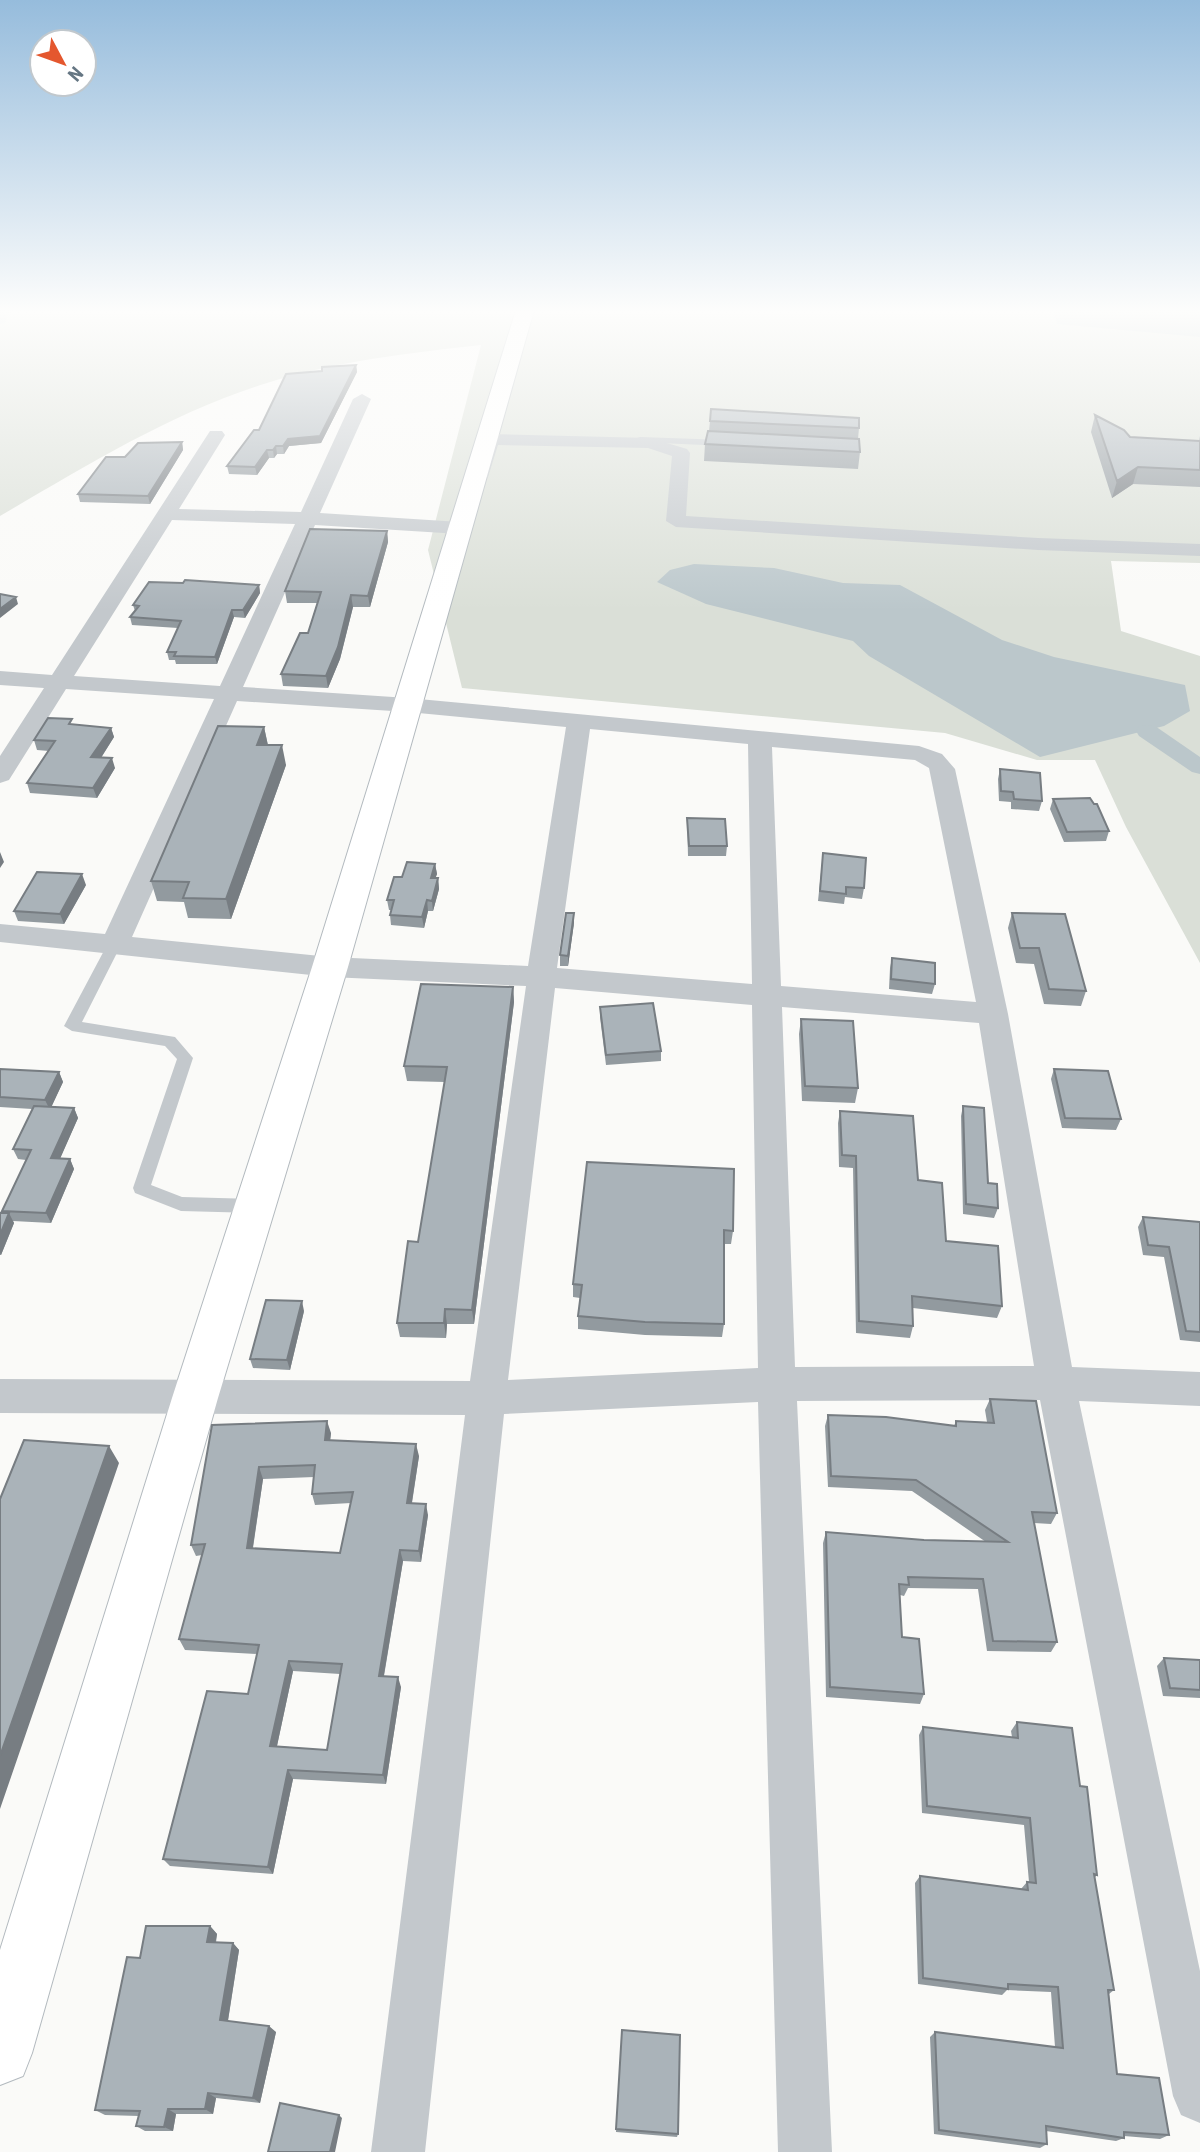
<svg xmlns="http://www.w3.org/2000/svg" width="1200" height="2152" viewBox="0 0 1200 2152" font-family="'Roboto Condensed',sans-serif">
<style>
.green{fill:#dadfd7}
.water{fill:#bbc7cb}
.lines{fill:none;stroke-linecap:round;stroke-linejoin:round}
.canal{fill:#bbc7cb;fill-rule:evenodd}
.secondary-casing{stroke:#b3babf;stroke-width:2}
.lane{fill:#c3c8cc;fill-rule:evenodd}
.street{fill:#c3c8cc;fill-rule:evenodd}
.secondary{fill:#fff;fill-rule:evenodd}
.wall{fill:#929a9f;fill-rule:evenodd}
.shaded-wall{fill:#777d82}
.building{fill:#aab3b9;stroke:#777d82;stroke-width:2;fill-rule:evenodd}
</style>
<rect width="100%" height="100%" fill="#fafaf8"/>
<path class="green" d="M0,310H1200V563L1111,561L1121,631L1200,656V963L1126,827L1095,760H1037L945,733L462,688L428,550L481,345C410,353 336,361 267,383C171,413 86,466 0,516Z"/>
<path class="water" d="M1064,310H1200V337L1057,324L1054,312Z
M694,564L774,568L843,583L900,585L1002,640L1054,657L1185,685L1190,711L1164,726L1040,757L869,656L853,641L706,604L657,582L670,570Z"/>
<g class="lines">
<path class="canal" d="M0,310H10L5,323L0,324Z
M1147,725L1155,726L1200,757V774L1192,772L1139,736L1136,731L1139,726Z"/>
<defs>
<path id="secondary" d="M516,310H534L348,967L218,1398L32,2053L23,2076L0,2085V1950L172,1398L312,967Z"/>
</defs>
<use href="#secondary" class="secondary-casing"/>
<path class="lane" d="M640,437L726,440L730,443L726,446L637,442V438Z
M114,940L121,945L82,1022L175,1037L193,1058L151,1185L182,1197L255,1199L261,1201L264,1206L261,1211L255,1213L181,1211L135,1193L133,1188L177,1059L165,1046L72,1031L64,1026L107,945Z"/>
<path class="street" d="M362,394L371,399L320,513L460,522L467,524L470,528L467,532L460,534L315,525L243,687L408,698L919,746L942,754L955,769L1008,1014L1072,1367L1200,1372V1406L1079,1401L1200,1971V2123L1181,2115L1173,2096L1040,1400L797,1401L832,2152H778L758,1402L504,1414L425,2152H371L465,1415L0,1413V1379L470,1381L526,986L330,977L0,942V924L105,934L214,699L66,689L9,780L0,783V756L44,688L0,685V671L52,675L210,431H222L225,435L179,509L301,512L353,399ZM172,520L295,524L220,686L74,676ZM237,701L408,712L566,727L528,966L330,957L132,937ZM590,729L748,744L752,984L557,968ZM772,747L915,760L929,768L976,1002L781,986ZM555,988L752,1005L758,1368L508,1380ZM782,1007L979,1023L1034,1366L795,1367Z
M490,434L650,438L687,449L690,453L686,516L1038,538L1200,544V556L1038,550L676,527L666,521L672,456L648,448L498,445L488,477H474L472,473L481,439Z"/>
<use href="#secondary" class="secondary"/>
</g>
<path class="wall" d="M356,365L357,372L321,443L289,446L284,454H277L274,458H269L257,475L229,474L227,466L259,430L322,371Z
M1095,415L1130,437L1199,441L1200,436V487L1133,484L1112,498L1091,432Z
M710,421L859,428L858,439L860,452L858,469L704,461L705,444L709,431Z
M182,442L183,450L150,504L80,502L78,494L125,457Z
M387,531L388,542L370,607H353L340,659L328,688L283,686L281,674L308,633L317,603H287L285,591Z
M183,583L259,585L260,593L245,618L234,617L217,664H176L175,660H169L167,652L178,628L132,625L130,617L135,611L133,605Z
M74,725L111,728L114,737L101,758L115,768L97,798L30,793L27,783L49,751L37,750L34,740Z
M264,727L268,745L286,765L231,919L188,918L184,902L157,901L151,881Z
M1000,769L1042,801L1039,811L1011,809V802L999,801L998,779Z
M1053,799L1109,831L1106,841L1064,842L1050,809Z
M687,818L727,846L726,856H688Z
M823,853L864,888L862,899L845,897L844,904L818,901Z
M435,864L437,874L435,878H438L439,889L433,911H428L424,928L391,925L390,915L391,910H389L387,900L402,877Z
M86,885L64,924L18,921L14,911Z
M1012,913L1086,991L1081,1006L1044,1004L1034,964L1016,963L1008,928Z
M574,923L568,966H560V955Z
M892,958L935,984L932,994L889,989L890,968Z
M513,987L514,1002L474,1324H447L446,1338L400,1337L397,1323L418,1242L445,1082L407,1081L404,1066Z
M600,1007L661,1051V1061L606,1065L600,1017Z
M801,1019L858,1088L855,1103L802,1101L799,1034Z
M0,1069L59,1072L63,1082L51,1107L74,1108L78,1118L60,1158L70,1159L74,1169L51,1223L13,1221L14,1223L1,1255H0V1213H3L2,1211L26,1160L18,1159L13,1149L32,1109L0,1107Z
M1054,1069L1121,1119L1116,1130L1062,1128L1051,1079Z
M963,1106L988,1183L998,1208L994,1218L963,1214L961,1116Z
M840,1111L918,1180L946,1241L1002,1306L997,1318L913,1308V1326L910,1338L856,1333L853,1168L839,1167L838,1123Z
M587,1162L733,1231L731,1244H724V1324L722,1337L645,1335L578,1329V1316L580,1298L573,1297V1284Z
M1143,1217L1200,1222V1342L1180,1340L1164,1257L1143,1255L1138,1227Z
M304,1311L290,1370L253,1368L250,1359Z
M990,1399L1057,1513L1051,1524L1034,1523L1057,1642L1051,1652L987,1651L978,1589L908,1588L904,1596L900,1595L902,1637L924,1694L920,1704L826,1697L823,1543L826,1532L924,1540L986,1542L912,1491L828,1487L825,1426L828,1415L954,1426L956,1421L987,1422L985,1410Z
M212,1425L331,1433L330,1440L419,1456L412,1503L428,1515L421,1562L403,1561L384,1676L401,1687L386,1784L293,1779L273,1874L170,1866L163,1859L248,1694L257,1654L185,1650L179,1639L202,1555L196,1556L191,1545ZM314,1477L312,1494L315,1505L351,1503L340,1553L253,1548L263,1479ZM293,1671L340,1674L327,1750L277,1746Z
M1164,1658L1200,1660V1698L1163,1696L1157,1666Z
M1017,1722L1080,1786L1097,1875L1094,1878L1114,1990L1109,1994L1117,2074L1169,2135L1160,2139L1124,2136V2138L1116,2141L1046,2131L1047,2144L1040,2148L934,2134L930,2037L935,2032L1055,2047L1051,1992L1007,1990L1002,1995L918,1984L915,1883L920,1876L1021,1889L1027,1882H1029L1024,1825L922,1813L919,1735L923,1727L1012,1737L1011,1731Z
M210,1926L217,1934L216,1943H233L239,1950L228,2021L276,2032L260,2103L216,2098L213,2114H176L173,2131H145L136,2126L139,2116L105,2115L95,2110L140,1958Z
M622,2030L678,2134L677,2137L616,2132Z"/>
<path class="shaded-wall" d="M356,365L357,372L321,443L289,446L284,454L283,446L288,439Z
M182,442L183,450L150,504L148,496Z
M276,446L277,454L274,458L273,450Z
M267,450L269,458L257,475L255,467Z
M1138,467L1133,484L1112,498L1117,481Z
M387,531L388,542L370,607L368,596Z
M259,585L260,593L245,618L243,610Z
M351,595L353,607L340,659L328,688L326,676Z
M16,597L18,604L0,618V609Z
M232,610L234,617L217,664L215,657Z
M264,727L268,746L257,745Z
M111,728L114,737L95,767L91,757Z
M282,745L286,765L231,919L226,899Z
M112,758L115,768L97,798L93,788Z
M0,852L4,862L0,868Z
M435,864L437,874L432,888L431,878Z
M82,874L86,885L64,924L60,914Z
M438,878L439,889L433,911L432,901Z
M427,900L428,911L424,928L422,917Z
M574,913V923L568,966V956Z
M513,987L514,1002L474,1324L472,1310Z
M59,1072L63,1082L50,1110L45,1100Z
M74,1108L78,1118L56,1168L51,1158Z
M70,1159L74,1169L51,1223L46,1213Z
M9,1213L14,1223L1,1255L0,1253V1235Z
M302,1301L304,1311L290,1370L287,1360Z
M445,1309L447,1324L446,1338L444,1323Z
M327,1421L331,1433L329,1451L325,1440Z
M416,1444L419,1456L410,1514L407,1503Z
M109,1446L119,1463L0,1809V1756Z
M259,1467L263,1479L251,1559L247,1548Z
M426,1504L428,1515L421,1562L419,1551Z
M400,1550L403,1561L382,1686L379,1676Z
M289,1661L293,1671L275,1755L270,1746Z
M398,1677L401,1687L386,1784L383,1775Z
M288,1770L293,1779L273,1874L268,1867Z
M210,1926L217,1934L214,1950L207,1942Z
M233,1943L239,1950L227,2026L220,2020Z
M269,2026L276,2032L260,2103L253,2098Z
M208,2093L216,2098L213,2114L205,2109Z
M168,2109L176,2114L173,2131L164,2127Z
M339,2115L342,2118L335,2152H330Z"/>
<path class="building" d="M356,365L320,436L288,439L283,446H276L273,450H267L255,467L227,466L254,430H259L286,374L322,371V367Z
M711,409L859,418V428L710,421Z
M1095,415L1124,430L1130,437L1200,441V470L1138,467L1117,481Z
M708,431L859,439L860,452L705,444Z
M182,442L148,496L78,494L106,457H125L138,443Z
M310,529L387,531L368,596L351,595L338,647L326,676L281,674L300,633H308L321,592L285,591Z
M185,580L259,585L243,610H232L215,657L174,656L176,652H167L181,621L130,617L139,606L133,605L149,582L183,583Z
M0,594L16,597L0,609Z
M48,718L72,719L69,724L111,728L91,757L112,758L93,788L27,783L55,741L34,740Z
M218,726L264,727L257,745H282L226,899L183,898L189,882L151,881Z
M1000,769L1040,773L1042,801L1014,799L1013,792L1001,791Z
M1090,798L1094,804H1097L1109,831L1067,832L1053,799Z
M687,818L725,819L727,846H689Z
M823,853L866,858L864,888L846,887V894L820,891Z
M407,862L435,864L431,878H438L432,901L427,900L422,917L390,915L394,900H387L394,877H402Z
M37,872L82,874L60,914L14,911Z
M566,913H574L568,956L560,955Z
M1012,913L1065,914L1086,991L1049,989L1039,948H1020Z
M892,958L935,963V984L891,979Z
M421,984L513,987L472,1310L445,1309L444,1323H397L408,1241L418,1242L447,1067L404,1066Z
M653,1003L661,1051L606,1055L600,1007Z
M801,1019L853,1021L858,1088L805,1086Z
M0,1069L59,1072L45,1100L0,1097Z
M1054,1069L1108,1071L1121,1119L1065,1118Z
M34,1106L74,1108L51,1158L70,1159L46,1213L2,1211L31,1150L13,1149Z
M963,1106L984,1108L988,1183L997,1184L998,1208L966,1204Z
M840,1111L913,1116L918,1180L942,1183L946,1241L998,1246L1002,1306L912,1296L913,1326L859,1321L856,1156L842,1155Z
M587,1162L734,1169L733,1231L724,1230V1324L645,1322L578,1316L582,1285L573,1284Z
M0,1213H9L0,1235Z
M1143,1217L1200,1222V1332L1186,1331L1169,1247L1148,1245Z
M266,1300L302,1301L287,1360L250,1359Z
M990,1399L1036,1401L1057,1513L1032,1512L1057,1642L993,1641L983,1579L908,1577L909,1585L899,1584L902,1637L919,1639L924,1694L830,1687L826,1532L924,1540L1008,1542L916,1480L831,1476L828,1415L886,1417L956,1426V1421L994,1423Z
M327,1421L325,1440L416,1444L407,1503L426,1504L419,1551L400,1550L379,1676L398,1677L383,1775L288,1770L268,1867L163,1859L207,1691L248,1694L259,1645L179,1639L205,1544L191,1545L212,1425ZM315,1465L312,1494L353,1492L340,1553L247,1548L259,1467ZM289,1661L342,1664L327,1750L270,1746Z
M24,1440L109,1446L0,1756V1499Z
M1164,1658L1200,1660V1690L1170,1688Z
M1017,1722L1072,1728L1080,1786L1087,1787L1097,1875L1094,1874L1114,1990H1108L1117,2074L1159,2078L1169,2135L1124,2132V2138L1046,2126L1047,2144L939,2130L935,2032L1063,2048L1058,1987L1008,1984V1989L923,1978L920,1876L1028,1890L1027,1882L1036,1883L1030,1818L927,1806L923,1727L1018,1738Z
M146,1926H210L207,1942L233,1943L220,2020L269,2026L253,2098L208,2093L205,2109H168L164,2127L136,2126L140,2111L95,2110L127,1957L140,1958Z
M622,2030L680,2035L678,2134L616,2129Z
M280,2103L339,2115L330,2152H268Z"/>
<linearGradient id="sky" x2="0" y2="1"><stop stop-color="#96bcdc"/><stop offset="0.51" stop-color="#fdfdfc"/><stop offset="1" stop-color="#fdfdfc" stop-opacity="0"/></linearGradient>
<rect width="1200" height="611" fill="url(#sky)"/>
<g transform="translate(63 63) rotate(131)"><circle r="33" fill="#ffffff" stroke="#c1c8cd" stroke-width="2"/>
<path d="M0-5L12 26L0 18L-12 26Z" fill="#e4572e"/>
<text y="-10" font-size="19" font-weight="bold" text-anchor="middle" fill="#657683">N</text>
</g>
</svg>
